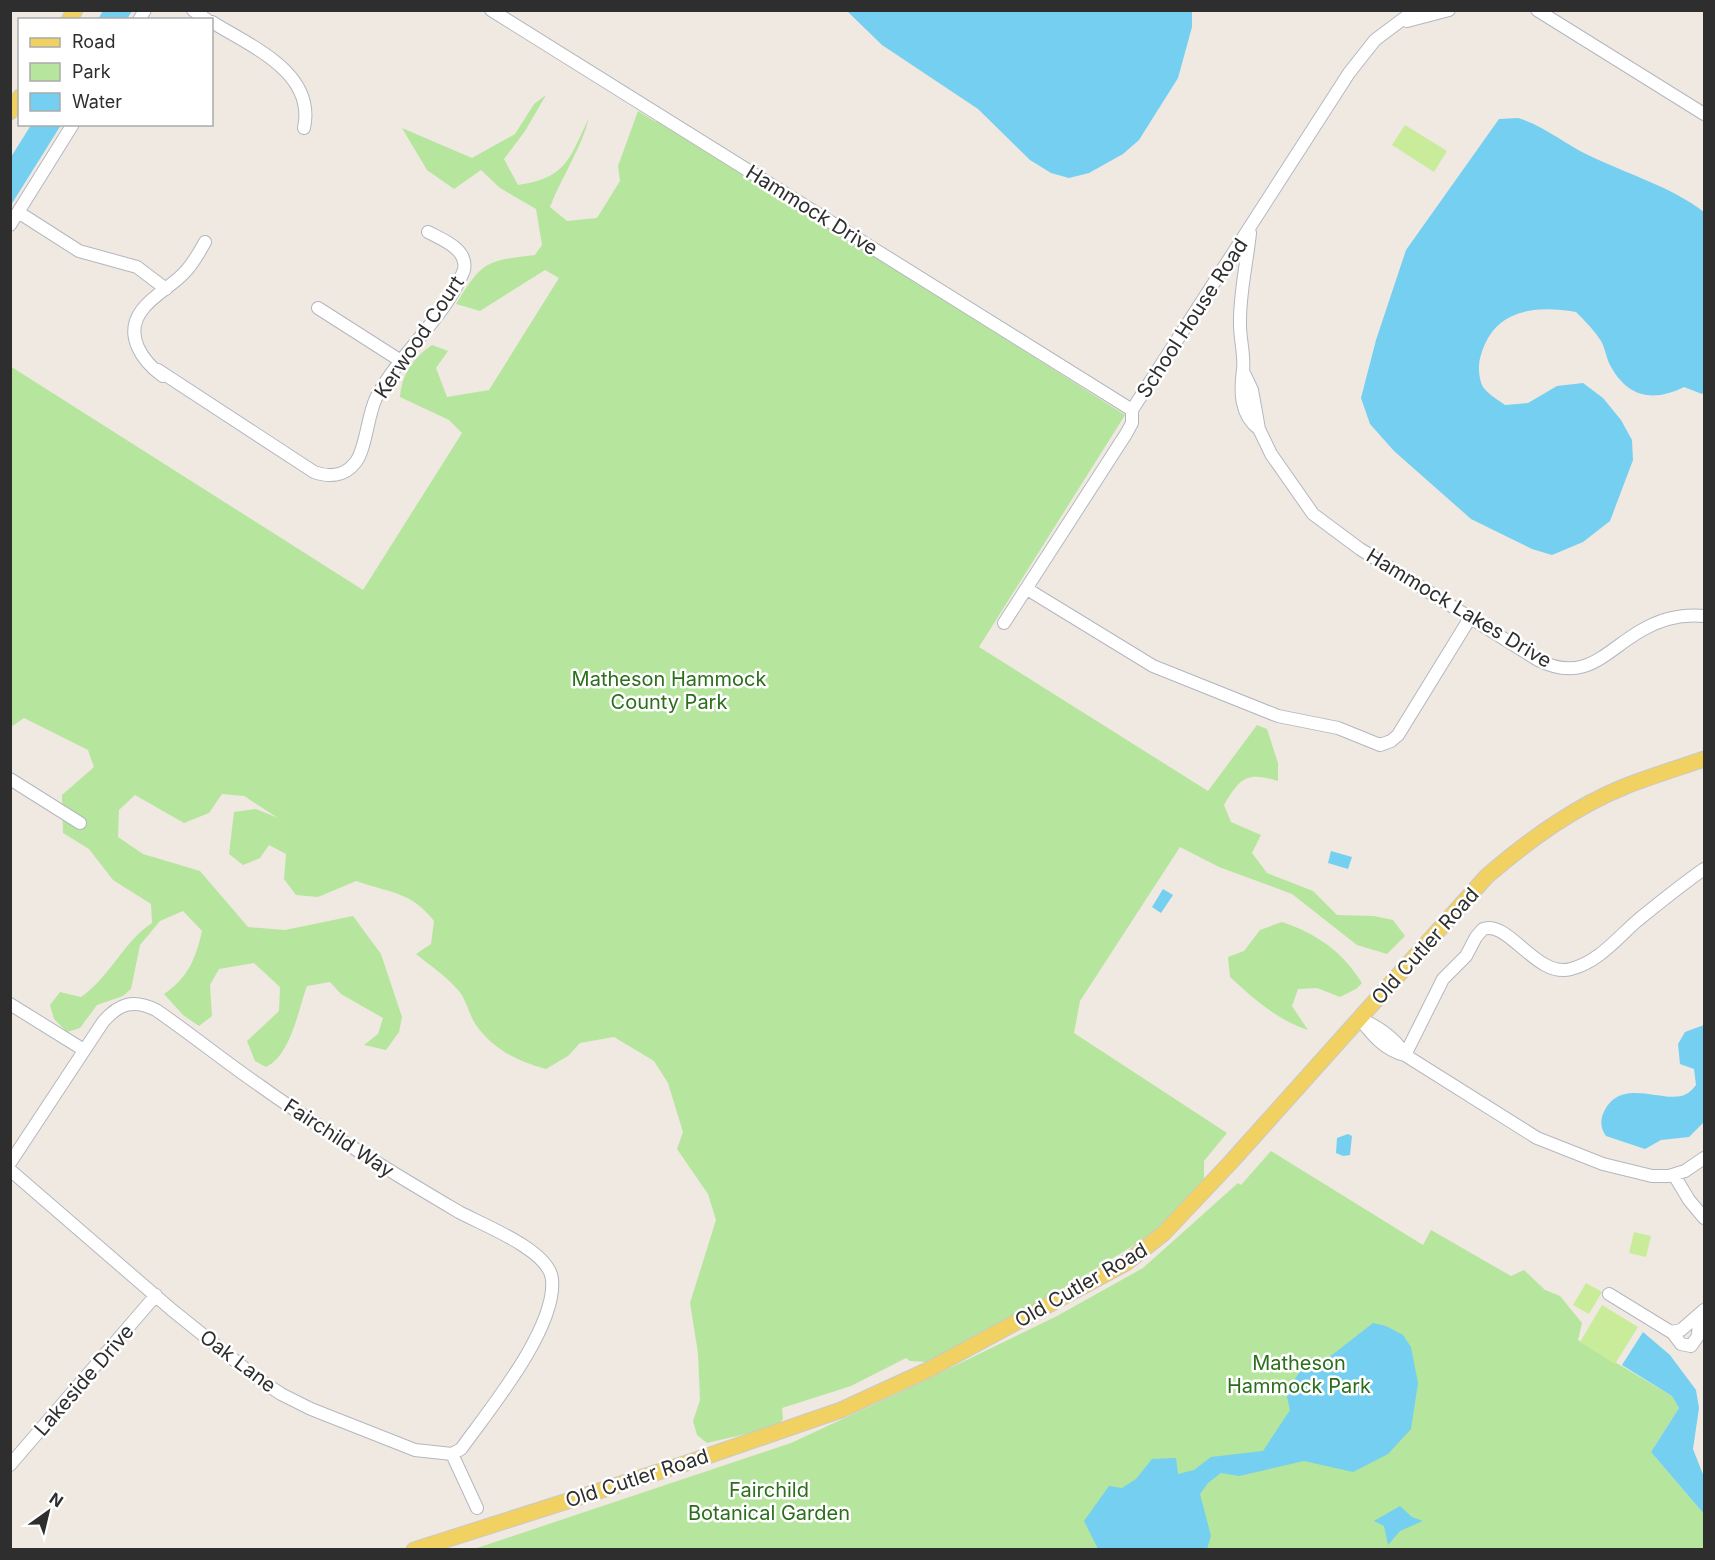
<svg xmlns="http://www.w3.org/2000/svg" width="1715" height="1560" viewBox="0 0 1715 1560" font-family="Inter,sans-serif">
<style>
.green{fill:#b6e59e}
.pitch{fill:#c9ec9a}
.water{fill:#75cff0}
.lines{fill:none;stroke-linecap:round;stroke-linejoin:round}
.minor-casing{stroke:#b4b7c1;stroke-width:14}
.major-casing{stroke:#c9c9c9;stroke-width:17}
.minor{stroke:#fff;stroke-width:12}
.major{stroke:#f2d163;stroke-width:15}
.labels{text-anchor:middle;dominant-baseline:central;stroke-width:5;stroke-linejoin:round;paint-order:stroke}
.street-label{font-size:20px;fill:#2e2e2e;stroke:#fff}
.park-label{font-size:20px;fill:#2c6e1b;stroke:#fff}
</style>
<rect width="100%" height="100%" fill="#efe9e1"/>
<path class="green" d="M546,95L525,131L504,159L518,185C567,178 569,159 589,118C581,149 562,176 550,207L567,221L597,218L620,181L618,166L638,111L656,122L659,118L1125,415L979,647L1208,791L1257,725L1267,729L1278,763V781C1246,771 1240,778 1224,805L1231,822L1261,835L1252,853L1267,873L1313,891L1337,915L1374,916L1393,920L1405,936L1387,954L1357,945L1292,894L1219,867L1180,847L1080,1001L1074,1033L1227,1133L1204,1161V1180L1154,1233L1031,1308L926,1362L910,1361L906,1358L851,1386L782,1408L783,1419L776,1427L707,1443L697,1435L693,1421L700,1400L698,1353L690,1303L716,1220L708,1194L677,1149L683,1132L668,1083L654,1061L614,1037L580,1043L568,1056L546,1069C517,1061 494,1050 476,1025C469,1015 467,1001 459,991C447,977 431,966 416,954L431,944L434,921C411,891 389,893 356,881L318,897L296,895L284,879L286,854L269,845L260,858L243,865L229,854L234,812L256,809L278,818L244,796L222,794L209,813L184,823L135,795L119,810L118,837L143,854L200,871L248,927L285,930L353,916L381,954L402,1017L399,1032L386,1050L364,1045L378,1034L383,1018L341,994L330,982L307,986C298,1010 291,1055 266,1067L255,1061L247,1041L279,1011L280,987L254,963L219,969L210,985L212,1016L199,1026L183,1015L164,994C188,978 196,958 202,931L183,911L160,921L140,945L131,989L123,996L97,1005L80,1028L67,1032L54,1019L50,1005L60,992L81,997C111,976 123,942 152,923L151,904L113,880L89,849L63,833L62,795L94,767L88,750L24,718L11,727L10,366L363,590L462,433L449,420L400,397C402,374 413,358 432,345L448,351L436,368L447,397L489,390L559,278L545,270L480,311L456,304C483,261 485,261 535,255L542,245L536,209L500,188L481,170L454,189L427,170L402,128L472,158L515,134L534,104Z
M1282,922C1317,934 1342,951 1362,983L1356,989L1340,997L1317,988L1298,989L1292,1006L1308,1030C1277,1020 1254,999 1230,977L1228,957L1244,951L1260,930Z
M1271,1151L1423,1245L1431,1230L1511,1276L1524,1270L1545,1290L1560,1296L1582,1323L1578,1340L1672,1396L1679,1408L1651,1452L1704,1514V1550H471L791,1443L907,1389L1057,1316L1143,1268L1238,1183L1241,1185Z"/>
<path class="pitch" d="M1405,125L1447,151L1434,172L1392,145Z
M1634,1232L1651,1236L1646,1257L1629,1253Z
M1586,1283L1602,1292L1589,1314L1573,1305Z
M1602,1305L1638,1327L1615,1364L1580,1342Z"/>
<path class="water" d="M103,11V10L132,11L127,19H98Z
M847,11L1192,10V27L1178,78L1139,140L1123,154L1089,173L1069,178L1051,173L1030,160L978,109L882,45Z
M1518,118C1544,126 1563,143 1588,155C1627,174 1670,186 1704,212V392L1702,394L1684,387C1652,403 1626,397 1609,363C1606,356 1605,348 1601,341C1594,330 1585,321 1576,312C1535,305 1494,309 1481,355C1478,363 1478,378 1483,387C1488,394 1498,400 1505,405L1528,403L1557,386L1583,383L1603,398L1621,420L1632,440L1633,460L1610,521L1583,542L1552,555L1532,549L1471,519L1394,451L1370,424L1361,398L1376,340L1406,250L1499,119Z
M31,125H61L11,205V157Z
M1331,851L1352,857L1348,869L1328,863Z
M1163,889L1173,895L1161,913L1152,907Z
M1704,1025V1122L1689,1137L1661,1140L1645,1149L1606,1136C1601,1129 1600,1122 1603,1114C1618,1077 1658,1101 1681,1096C1687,1095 1692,1090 1696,1085L1694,1069L1680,1064L1678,1044L1685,1032Z
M1348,1134L1352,1136L1350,1155L1343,1156L1336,1153L1337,1138Z
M1373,1323L1386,1326L1403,1335L1411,1347L1418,1383L1411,1429L1388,1454L1353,1472L1304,1461L1239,1476L1221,1473L1208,1483L1200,1494L1211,1536L1207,1549H1098L1084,1521L1109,1486L1122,1488L1136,1479L1152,1459L1176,1458L1178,1474L1194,1470L1211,1457L1263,1451L1290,1410L1286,1392L1301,1370L1323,1362Z
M1643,1332L1670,1355L1696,1390L1699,1408L1693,1449L1704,1477V1514L1651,1452L1679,1408L1672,1396L1622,1365Z
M1400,1506L1412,1517L1423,1521L1400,1531L1388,1545L1384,1526L1374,1521Z"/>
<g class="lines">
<defs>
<path id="minor" d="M193,10L207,20
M491,10L1132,410
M1537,10L1704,114
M139,20L145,10
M1407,21L1449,10
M212,22C250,46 316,72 304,128
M18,212L79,251L137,267L166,289
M10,225L73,124
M1250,233C1247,262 1240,291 1240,320C1239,336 1245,355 1243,370C1240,391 1240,415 1259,429
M318,308L401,361
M158,370L314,472C328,477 344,477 355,463C366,450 367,417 376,398C400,352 445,319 464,270C468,249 443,240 428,232
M1243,371L1252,390L1259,429L1271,454L1313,514L1360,549L1538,660C1586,684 1605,651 1642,630C1661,619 1683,614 1704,616
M163,376C143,362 123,335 142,310C153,295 172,286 184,273C193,264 199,253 205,242
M1027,589L1153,666L1278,716L1338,728L1380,745L1391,741L1398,735L1470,618
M1004,623L1126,434L1132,423V410L1349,73L1375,40L1415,10
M10,779L80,823
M10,1004L84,1050
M1360,1019C1372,1035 1385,1050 1405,1055L1537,1138L1603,1164L1652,1176H1669L1685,1171L1704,1158
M1363,1020C1380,1028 1396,1039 1405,1055
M1405,1055L1443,979L1466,956L1476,937L1483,929C1508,919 1537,979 1571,969C1599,962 1618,937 1638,920C1659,903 1681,885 1704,869
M10,1163L103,1022C119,1003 134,999 156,1010C191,1034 224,1061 259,1085C323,1131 391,1172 459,1212C483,1225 549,1250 552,1279C557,1328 489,1410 461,1449L452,1454L415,1450L311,1409L281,1394L253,1375L172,1310L10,1170
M1674,1175L1689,1200L1704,1218
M1609,1294L1671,1332L1681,1330L1704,1310
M1672,1332L1681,1344L1691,1346L1698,1336L1699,1317
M452,1454L477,1508
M10,1465L156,1295"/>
<path id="major" d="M69,20L75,10
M10,112L20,97
M414,1550L693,1461L841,1410L928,1370L1126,1263L1164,1233L1231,1162L1487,876C1529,840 1574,807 1626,786C1652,776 1678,768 1704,759"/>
</defs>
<use href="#minor" class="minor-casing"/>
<use href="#major" class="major-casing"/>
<use href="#minor" class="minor"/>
<use href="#major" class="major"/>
</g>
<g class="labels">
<g class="street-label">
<text transform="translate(812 210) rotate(32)">Hammock Drive</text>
<text transform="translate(1192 318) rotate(-57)">School House Road</text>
<text transform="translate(419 337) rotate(-56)">Kerwood Court</text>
<text transform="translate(1459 608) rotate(31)">Hammock Lakes Drive</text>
<text transform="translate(1425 946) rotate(-48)">Old Cutler Road</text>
<text transform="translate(339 1138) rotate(33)">Fairchild Way</text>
<text transform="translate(1081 1285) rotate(-30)">Old Cutler Road</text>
<text transform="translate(238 1361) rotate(37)">Oak Lane</text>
<text transform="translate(84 1380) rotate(-49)">Lakeside Drive</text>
<text transform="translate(637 1478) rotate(-18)">Old Cutler Road</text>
</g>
<g class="park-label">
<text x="669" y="679">Matheson Hammock<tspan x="669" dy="23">County Park</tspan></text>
<text x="1299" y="1363">Matheson<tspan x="1299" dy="23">Hammock Park</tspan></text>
<text x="769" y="1490">Fairchild<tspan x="769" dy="23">Botanical Garden</tspan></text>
</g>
</g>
<rect width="1715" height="1560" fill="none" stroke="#2e2e2e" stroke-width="24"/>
<rect x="18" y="18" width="195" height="108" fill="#ffffff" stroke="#ababab" stroke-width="1.5"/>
<rect x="30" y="38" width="30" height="9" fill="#f2d163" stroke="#ababab" stroke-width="1.5"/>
<text x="72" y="48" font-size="18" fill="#2e2e2e">Road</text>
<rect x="30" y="63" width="30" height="18" fill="#b6e59e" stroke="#ababab" stroke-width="1.5"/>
<text x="72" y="78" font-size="18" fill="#2e2e2e">Park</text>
<rect x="30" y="93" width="30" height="18" fill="#75cff0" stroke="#ababab" stroke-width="1.5"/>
<text x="72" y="108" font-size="18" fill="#2e2e2e">Water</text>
<g transform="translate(48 1512) rotate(34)" stroke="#ffffff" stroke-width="4.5" paint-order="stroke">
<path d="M0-4.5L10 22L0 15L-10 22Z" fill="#2e2e2e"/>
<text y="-9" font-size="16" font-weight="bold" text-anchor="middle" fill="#2e2e2e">N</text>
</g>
</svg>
